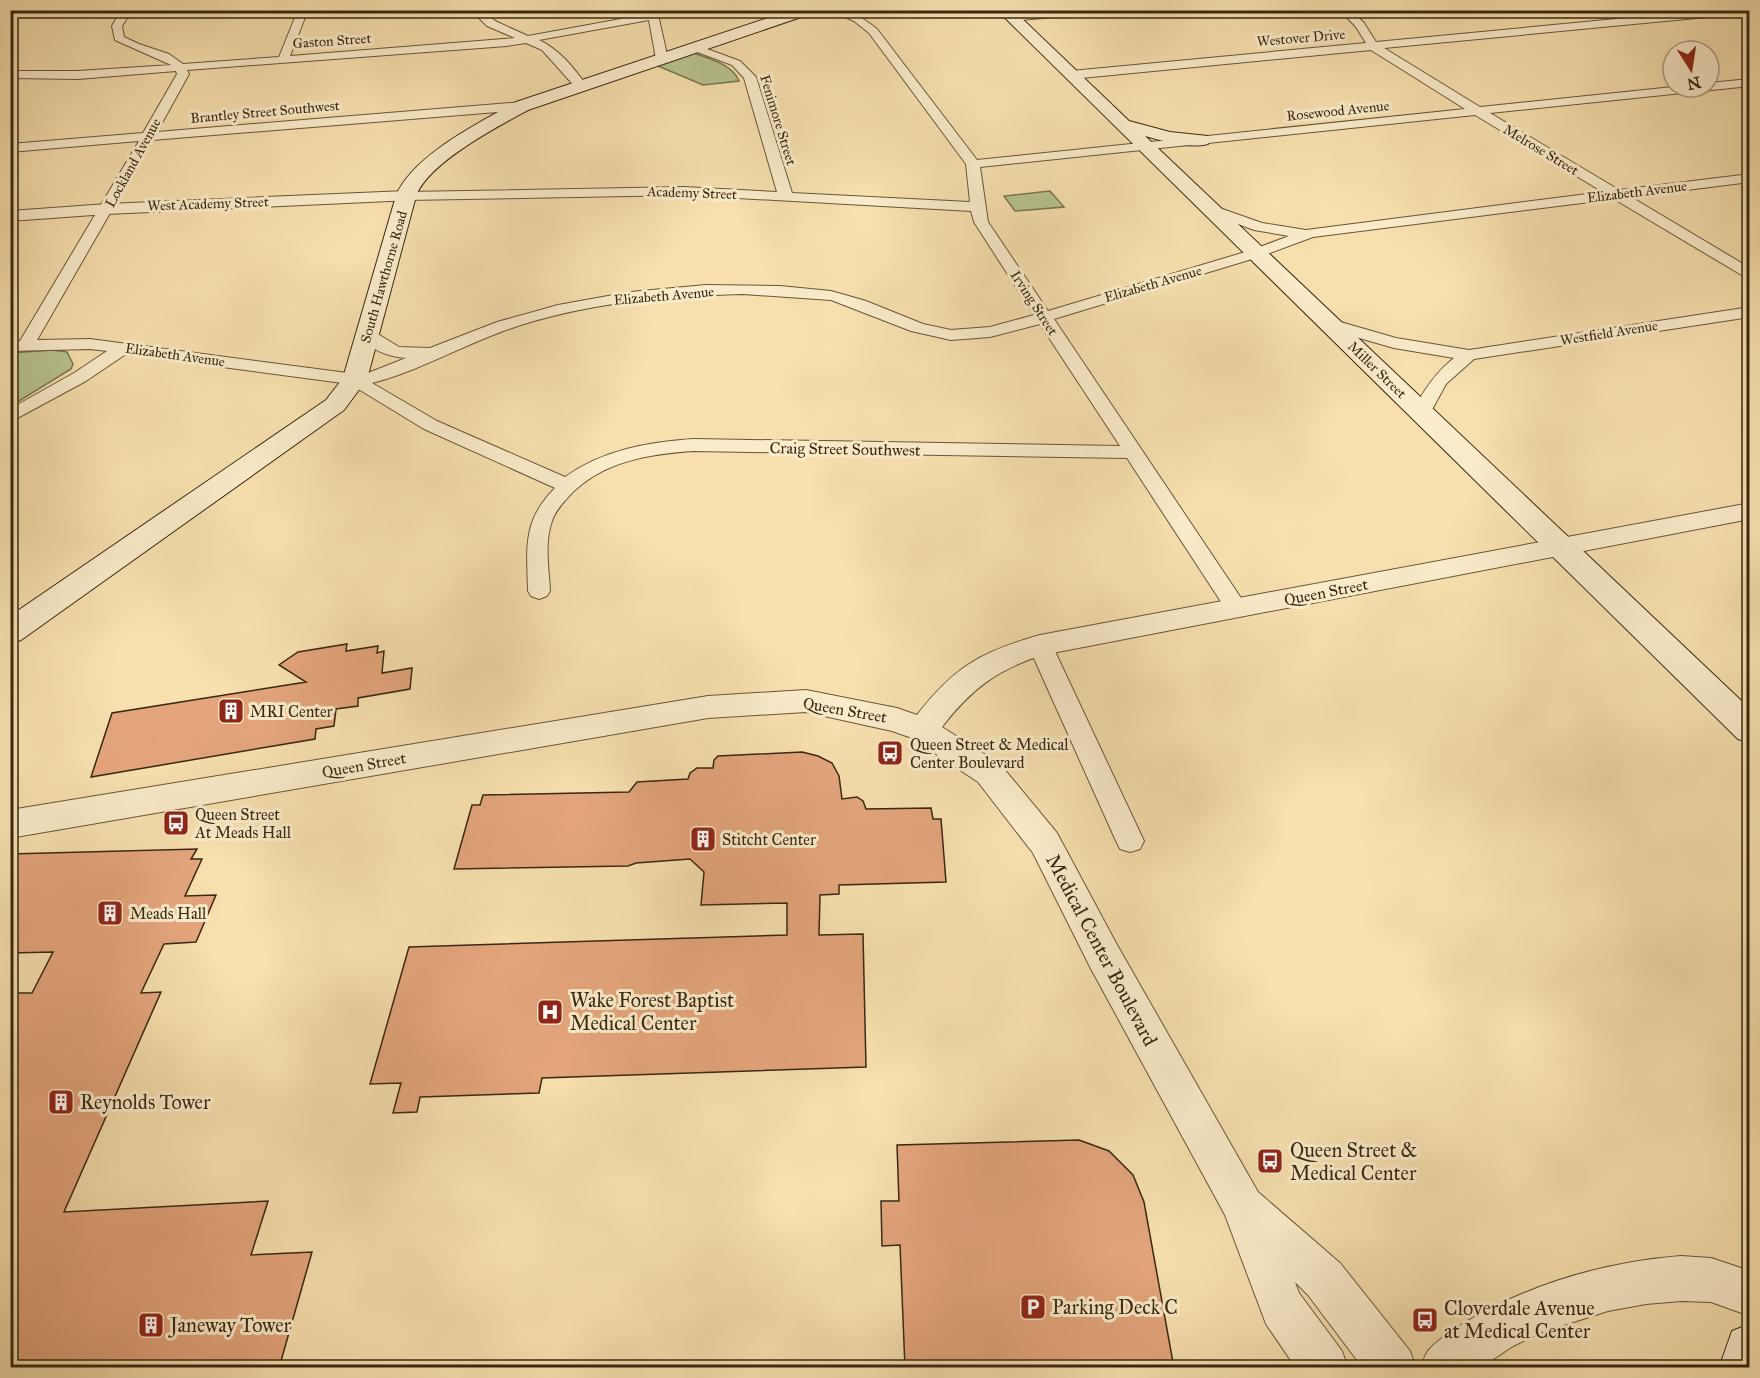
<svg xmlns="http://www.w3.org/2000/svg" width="1760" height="1378" viewBox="0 0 1760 1378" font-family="'IM FELL Great Primer',serif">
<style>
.green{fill:#b7c38f;stroke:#787650;stroke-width:1.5}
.building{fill:#e4a57c;stroke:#382812;stroke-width:1.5}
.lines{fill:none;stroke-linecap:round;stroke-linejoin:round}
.minor-casing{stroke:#685639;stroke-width:2}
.tertiary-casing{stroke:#685639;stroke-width:2}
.secondary-casing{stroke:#382812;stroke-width:2}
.minor{fill:#faebca;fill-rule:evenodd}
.tertiary{fill:#faebca;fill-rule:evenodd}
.secondary{fill:#faebca;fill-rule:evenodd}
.labels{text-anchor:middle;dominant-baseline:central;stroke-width:6;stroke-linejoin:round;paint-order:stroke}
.far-street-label{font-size:14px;fill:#382812;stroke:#faebca}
.street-label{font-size:16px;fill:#382812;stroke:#faebca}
.poi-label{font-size:16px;fill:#382812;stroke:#faebca;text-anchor:start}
.near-street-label{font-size:20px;fill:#382812;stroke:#faebca}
.near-poi-label{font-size:20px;fill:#382812;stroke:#faebca;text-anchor:start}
</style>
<rect width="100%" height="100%" fill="#f7e0ae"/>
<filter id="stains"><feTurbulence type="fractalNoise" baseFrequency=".00333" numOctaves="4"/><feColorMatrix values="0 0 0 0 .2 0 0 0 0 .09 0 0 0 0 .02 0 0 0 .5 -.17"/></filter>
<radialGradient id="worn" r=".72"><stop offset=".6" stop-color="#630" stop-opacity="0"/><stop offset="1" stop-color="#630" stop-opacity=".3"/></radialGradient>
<path class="green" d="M694,53C710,59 732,64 739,81L703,85L658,66Z
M1050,191L1064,207L1015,211L1004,196Z
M52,350L67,352L73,364L71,369L11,406V353Z"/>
<path class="building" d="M347,644L346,651L378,646L377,653L384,651L382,673L412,668L410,689L358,698V706L336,709L334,726L316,729L315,739L91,777L112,713L306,682L279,665L298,652Z
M802,752L818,756L832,763L839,776L842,799L857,797L863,801L866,809L931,808L933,819H941L946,882L839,885V894L820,895L819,935L863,934L866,1067L542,1078L539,1093L420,1097L417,1112L393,1113L401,1083L370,1084L409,947L787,935V903L701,905L704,872L690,859L636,863L628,866L454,869L472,805H480L483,795L629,792L637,782L688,779L690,773L697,768H713L714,760L718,756Z
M197,849L191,859H202L185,896L216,895L196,942L164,944L141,993L161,992L64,1212L268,1201L251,1255L312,1252L279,1368H10V993H32L53,952L10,953V854Z
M1079,1140L1109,1151L1133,1175L1144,1202L1174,1368H905L900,1245L882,1246L881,1201H899L897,1145Z"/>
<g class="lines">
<defs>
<path id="minor" d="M121,10H132L122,26L124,37L139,44L169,54L183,64L279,57L298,10H308L290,56L515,38L487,26L471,10H482L495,21L528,36L648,14L647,10H657L668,59L662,62L656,59L649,20L539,40C560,50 574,68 587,86L581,90L577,89L542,50L526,43L507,46L187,70L189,74L157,132L522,102L528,106L522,110L152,140L37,340L90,339L355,374L368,373L406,358C388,357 369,349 359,335L361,331H373L399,347L430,348L497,322L558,305L630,292L706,285L780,286L831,291L866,301L923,324L951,330L990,327L1034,315L974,222L971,211L684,195L406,200L399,196L406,192L684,187L777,192L744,78L732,65L692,50L690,48L696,45L740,61L756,77L792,193L970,202L966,164L869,33L854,21L829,10C849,10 861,16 877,29L977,160L1465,109L1371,50L1071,79L1065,75L1071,71L1366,43L1356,27L1340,10H1351L1364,23L1376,42L1711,10H1750L1749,13L1384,48L1480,107L1673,87H1709V83L1750,79V86L1490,113L1619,190L1750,174V182L1631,197L1750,268V280L1614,199L1313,237L1262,256L1054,319L1245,604L1248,609L1245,614L1237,617L1229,614L1127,458L694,451C649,454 603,461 570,495C563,503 555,511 552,521C544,544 549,568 550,591L547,596L539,599L531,596L528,591C527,548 522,521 555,488L424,429L350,384L126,354L86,381L10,422V409L74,373L107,351L90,349L10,351V341H20L139,141L10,152V144L143,133L177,74L176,71L78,79L10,78V71H78L171,65L115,40L112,26ZM1475,115L1603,192L1306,230L1262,223L1211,205L1204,209L1206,212L1254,230L1289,236L1252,250L1048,311L988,222L980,167ZM743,294L831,300L911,331L951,340L990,337L1040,324L1120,446L694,439C648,442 603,450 565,477L437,421L372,383C419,371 463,345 509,329C584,303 664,296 743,294Z
M1057,10H1100L1095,13L1012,21L1007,18L1012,15Z
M1750,307V317L1474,359L1446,384L1428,417H1414L1412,413C1423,391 1435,373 1454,358L1394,348L1324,328L1322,324L1330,319L1396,338L1469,350Z
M1040,637L1048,639L1052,645L1144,841L1140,849L1130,852L1120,849L1116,841L1028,645L1032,639Z"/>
<path id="tertiary" d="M406,191L412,192L415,196L412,200L107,214L10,221V211L107,204Z
M1750,503V519L1042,655C997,670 971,689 942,727L1000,764L1057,833L1116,943L1258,1192L1340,1263L1410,1351L1416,1368H1363L1308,1295L1295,1282L1299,1293L1342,1351L1348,1368H1296L1266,1324L1225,1215L1090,967L1033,853L978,782L912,738L892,731L806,712L708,718L10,838V810L708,696L806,690L897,708L917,715C955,666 981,652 1040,635Z
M1681,1256L1711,1258L1750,1271V1316L1711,1302L1681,1301L1646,1304L1608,1311L1542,1332L1513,1346L1480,1368H1421C1423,1362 1425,1355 1428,1351C1437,1340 1452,1331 1464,1323C1530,1284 1605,1262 1681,1256Z"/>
<path id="secondary" d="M792,10H815L813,13L528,110C497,127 428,163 416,196L367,379L344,410L21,640L10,643V616L326,400L343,378L396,196C412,156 479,123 516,102Z
M997,10H1013L1129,121L1170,132L1208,136L1211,140L1208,144C1189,149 1164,141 1145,136L1750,709V743L1738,739Z
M1750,1324V1368H1719L1732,1331Z"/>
</defs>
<use href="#minor" class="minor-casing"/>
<use href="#tertiary" class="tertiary-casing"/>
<use href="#secondary" class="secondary-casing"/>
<use href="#minor" class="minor"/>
<use href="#tertiary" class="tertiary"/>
<use href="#secondary" class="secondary"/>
</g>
<defs>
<symbol id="building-square" viewBox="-11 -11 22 22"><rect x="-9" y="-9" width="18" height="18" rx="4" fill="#8f2418" stroke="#faebca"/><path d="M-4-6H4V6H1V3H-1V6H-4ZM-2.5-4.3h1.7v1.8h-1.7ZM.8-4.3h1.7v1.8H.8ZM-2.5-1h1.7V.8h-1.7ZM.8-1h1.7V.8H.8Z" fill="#fff"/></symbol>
<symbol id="bus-square" viewBox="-11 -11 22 22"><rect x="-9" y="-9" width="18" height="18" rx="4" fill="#8f2418" stroke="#faebca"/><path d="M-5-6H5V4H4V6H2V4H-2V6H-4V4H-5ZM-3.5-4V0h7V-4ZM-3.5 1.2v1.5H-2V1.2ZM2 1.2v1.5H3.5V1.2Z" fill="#fff"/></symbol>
<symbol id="hospital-square" viewBox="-11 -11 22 22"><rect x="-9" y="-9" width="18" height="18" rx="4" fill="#8f2418" stroke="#faebca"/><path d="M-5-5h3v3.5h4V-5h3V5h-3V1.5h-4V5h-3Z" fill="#fff"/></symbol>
<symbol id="parking-square" viewBox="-11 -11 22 22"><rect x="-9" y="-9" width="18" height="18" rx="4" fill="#8f2418" stroke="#faebca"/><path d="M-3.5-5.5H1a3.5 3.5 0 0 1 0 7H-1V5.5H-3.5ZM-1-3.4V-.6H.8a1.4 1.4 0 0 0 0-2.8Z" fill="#fff"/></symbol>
</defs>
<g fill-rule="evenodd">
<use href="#building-square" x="216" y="696" width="30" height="30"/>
<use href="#bus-square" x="875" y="738" width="30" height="30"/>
<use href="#bus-square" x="161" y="808" width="30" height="30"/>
<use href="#building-square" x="688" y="824" width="30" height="30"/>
<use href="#building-square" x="95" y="898" width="30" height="30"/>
<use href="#hospital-square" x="535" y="997" width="30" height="30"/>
<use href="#building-square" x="46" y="1087" width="30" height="30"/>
<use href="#bus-square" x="1255" y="1146" width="30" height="30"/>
<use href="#parking-square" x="1018" y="1292" width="30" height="30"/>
<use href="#bus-square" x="1410" y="1305" width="30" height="30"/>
<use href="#building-square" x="136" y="1310" width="30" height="30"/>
</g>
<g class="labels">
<g class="far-street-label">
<text transform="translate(1301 38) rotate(-5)">Westover Drive</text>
<text transform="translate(332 41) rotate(-4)">Gaston Street</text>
<text transform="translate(1338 111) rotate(-6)">Rosewood Avenue</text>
<text transform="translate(265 112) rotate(-5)">Brantley Street Southwest</text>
<text transform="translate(778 120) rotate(73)">Fenimore Street</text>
<text transform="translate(1541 150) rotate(31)">Melrose Street</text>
<text transform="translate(133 163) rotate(-61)">Lockland Avenue</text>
<text transform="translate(1637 192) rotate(-7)">Elizabeth Avenue</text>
<text transform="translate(692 193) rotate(2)">Academy Street</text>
<text transform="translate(208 204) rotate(-2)">West Academy Street</text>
<text transform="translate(384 277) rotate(-74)">South Hawthorne Road</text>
<text transform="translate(1153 284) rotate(-16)">Elizabeth Avenue</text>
<text transform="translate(664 296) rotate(-5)">Elizabeth Avenue</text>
<text transform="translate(1034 303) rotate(57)">Irving Street</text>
<text transform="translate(1609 333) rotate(-9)">Westfield Avenue</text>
<text transform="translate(175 355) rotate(8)">Elizabeth Avenue</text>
<text transform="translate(1377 370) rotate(44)">Miller Street</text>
</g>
<g class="street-label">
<text transform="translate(845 449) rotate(1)">Craig Street Southwest</text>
<text transform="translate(1326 592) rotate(-11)">Queen Street</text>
<text transform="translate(845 710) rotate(10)">Queen Street</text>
<text transform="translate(364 765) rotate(-10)">Queen Street</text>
</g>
<g class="poi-label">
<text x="250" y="711">MRI Center</text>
<text x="910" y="744">Queen Street &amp; Medical<tspan x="910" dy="18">Center Boulevard</tspan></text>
<text x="195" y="814">Queen Street<tspan x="195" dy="18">At Meads Hall</tspan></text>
<text x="722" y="839">Stitcht Center</text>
<text x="130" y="913">Meads Hall</text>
</g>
<g class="near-street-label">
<text transform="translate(1102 950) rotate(62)">Medical Center Boulevard</text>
</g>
<g class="near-poi-label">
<text x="570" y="1000">Wake Forest Baptist<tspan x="570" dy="23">Medical Center</tspan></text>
<text x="80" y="1102">Reynolds Tower</text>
<text x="1290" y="1150">Queen Street &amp;<tspan x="1290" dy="23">Medical Center</tspan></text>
<text x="1052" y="1307">Parking Deck C</text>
<text x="1444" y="1308">Cloverdale Avenue<tspan x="1444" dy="23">at Medical Center</tspan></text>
<text x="170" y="1325">Janeway Tower</text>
</g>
</g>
<rect width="1760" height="1378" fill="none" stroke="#f7e0ae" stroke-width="36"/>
<rect x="12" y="12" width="1736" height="1354" fill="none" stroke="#382812" stroke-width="3"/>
<rect x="18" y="18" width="1724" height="1342" fill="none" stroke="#382812" stroke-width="1.5"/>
<g transform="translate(1691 69) rotate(168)"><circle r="28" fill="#faebca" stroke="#ac9d80" stroke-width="1.5"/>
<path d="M0-4.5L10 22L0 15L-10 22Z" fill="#8f2418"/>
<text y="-9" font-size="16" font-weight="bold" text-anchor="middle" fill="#382812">N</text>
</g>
<rect width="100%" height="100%" filter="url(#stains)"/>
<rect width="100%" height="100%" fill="url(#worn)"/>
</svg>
